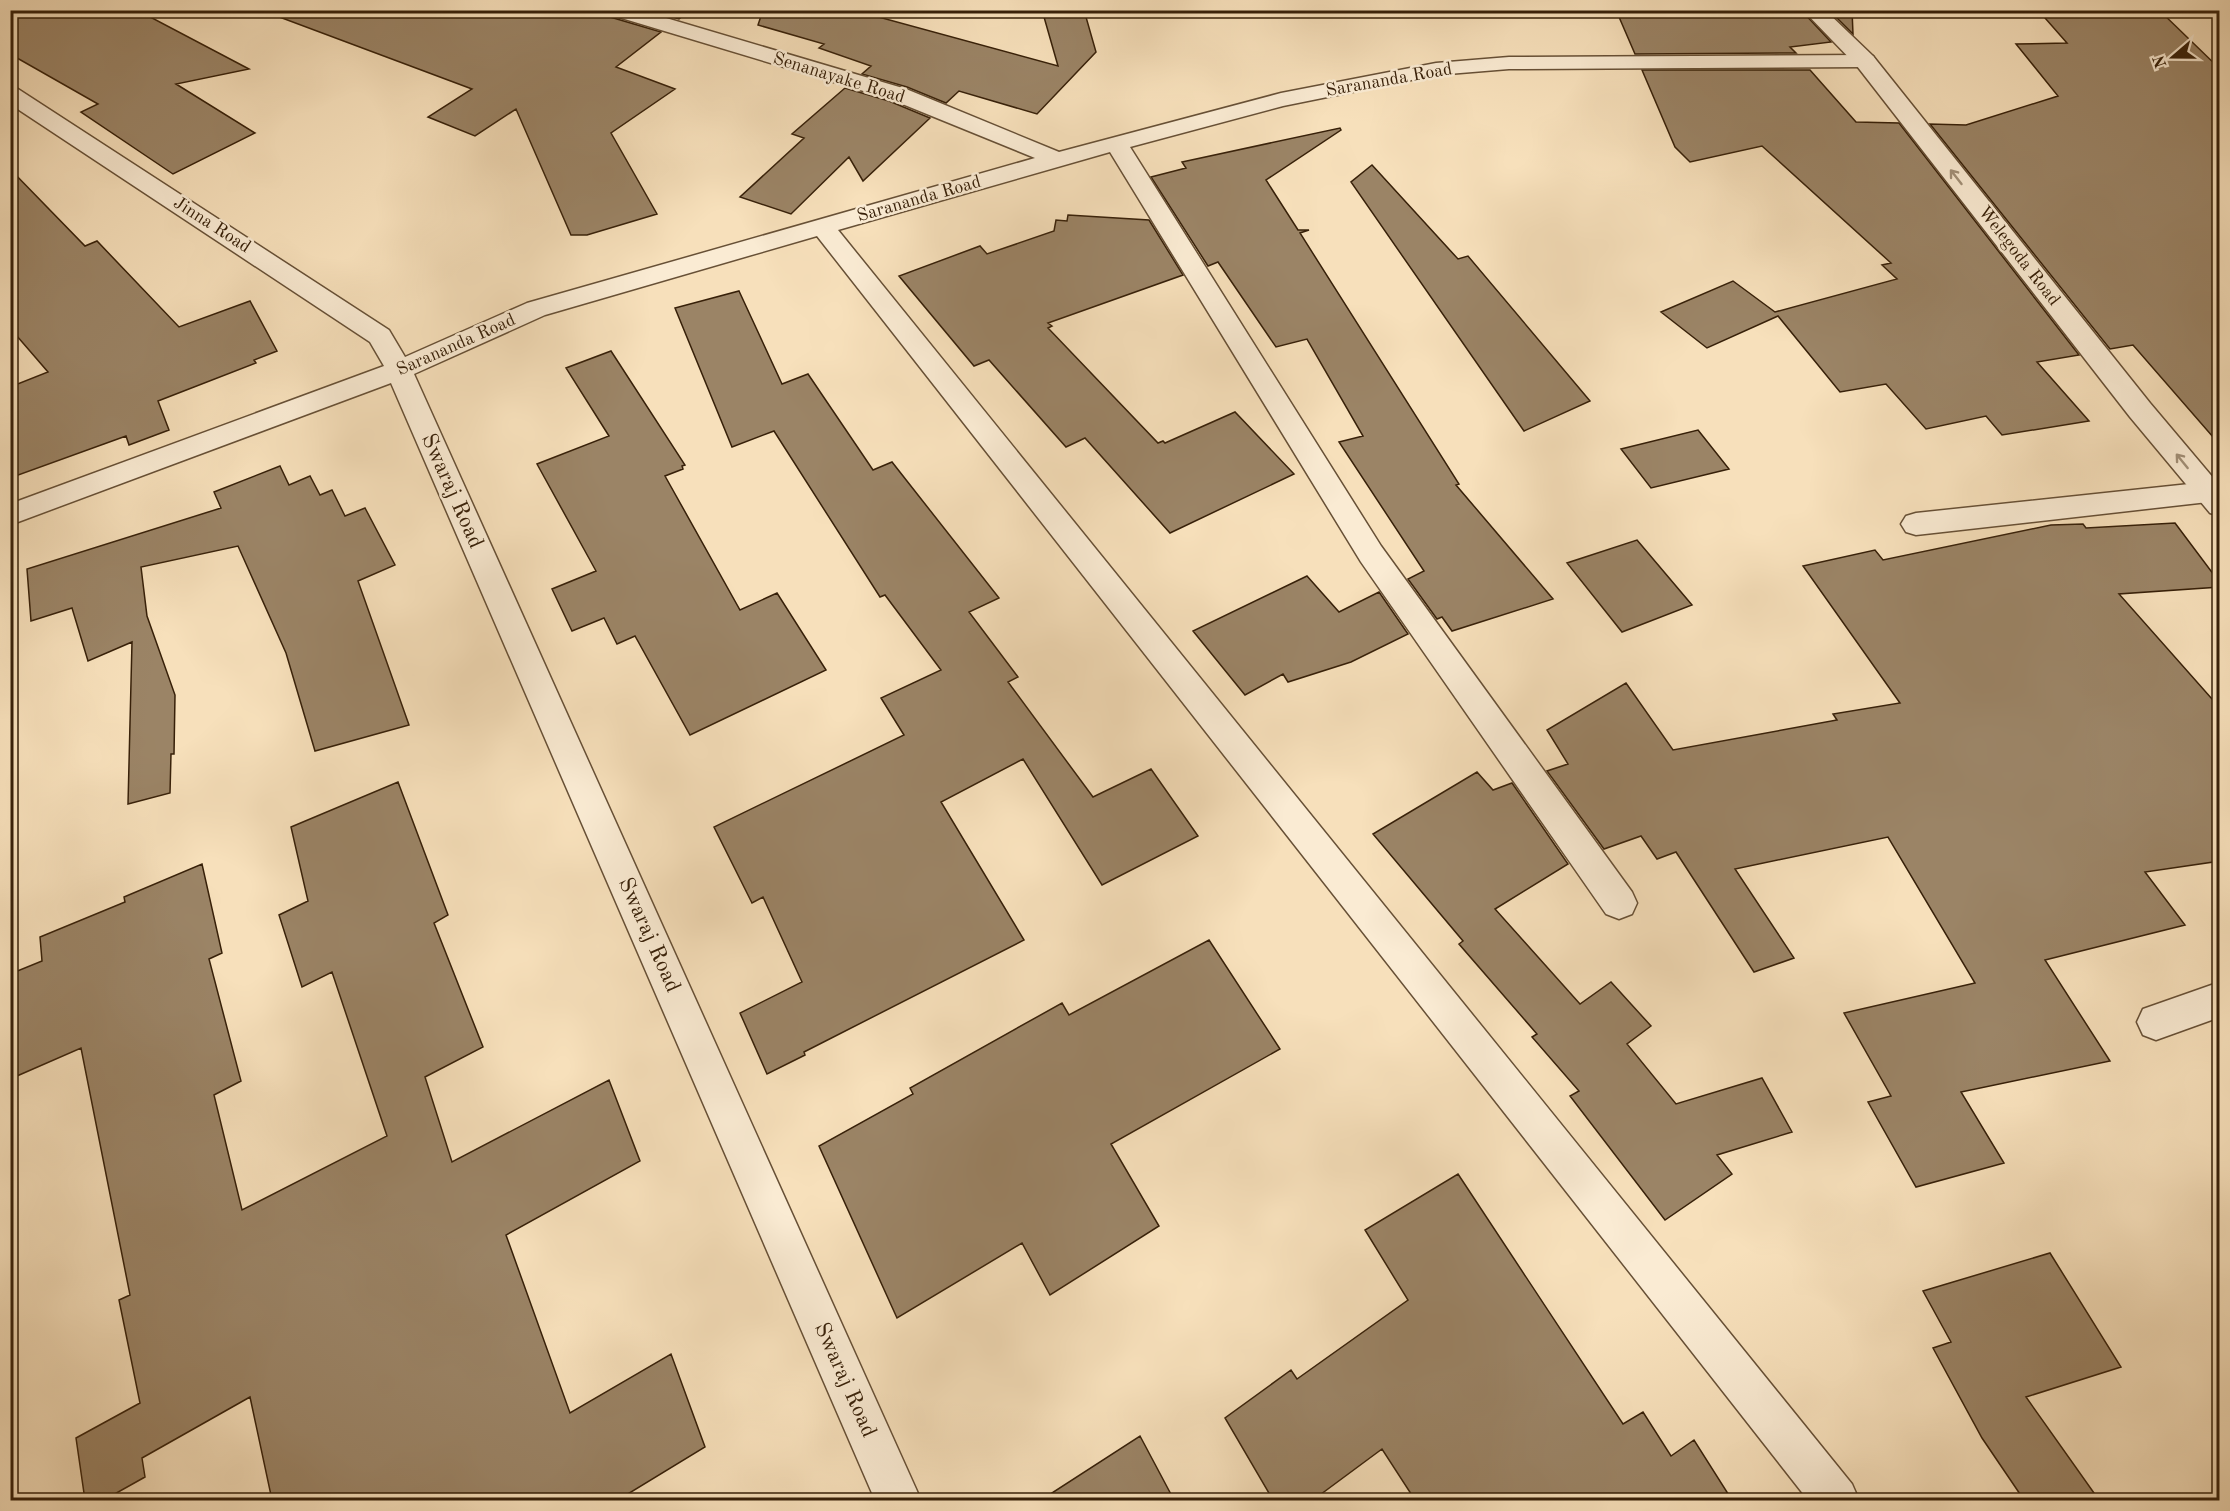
<svg xmlns="http://www.w3.org/2000/svg" width="2230" height="1511" viewBox="0 0 2230 1511" font-family="'Old Standard TT',serif">
<style>
.building{fill:#9b8466;stroke:#372009;stroke-width:1.5}
.lines{fill:none;stroke-linecap:round;stroke-linejoin:round}
.minor-casing{stroke:#675036;stroke-width:3}
.tertiary-casing{stroke:#675036;stroke-width:3}
.minor{fill:#faebd3;fill-rule:evenodd}
.tertiary{fill:#faebd3;fill-rule:evenodd}
.oneway{stroke:#a29078}
.labels{text-anchor:middle;dominant-baseline:central;stroke-width:5;stroke-linejoin:round;paint-order:stroke}
.far-street-label{font-size:18px;fill:#372009;stroke:#faebd3}
.street-label{font-size:22px;fill:#372009;stroke:#faebd3}
</style>
<rect width="100%" height="100%" fill="#f7e0bb"/>
<filter id="stains"><feTurbulence type="fractalNoise" baseFrequency=".00333" numOctaves="4"/><feColorMatrix values="0 0 0 0 .2 0 0 0 0 .09 0 0 0 0 .02 0 0 0 .5 -.17"/></filter>
<radialGradient id="worn" r=".72"><stop offset=".6" stop-color="#630" stop-opacity="0"/><stop offset="1" stop-color="#630" stop-opacity=".3"/></radialGradient>
<path class="building" d="M10,10H137L249,69L176,84L255,133L173,174L81,112L98,104L10,54Z
M275,10H603L607,16L661,32L616,67L675,89L611,133L657,214L587,235H571L516,109L475,136L428,117L472,89L274,15Z
M649,10H690L679,19Z
M763,10H853L1058,66L1042,10H1084L1096,52L1037,114L959,91L946,103L907,87L862,74L871,66L819,48L824,44L758,25Z
M1616,10H1801L1831,42L1790,47L1796,53L1635,54Z
M1829,10H1852L1853,34Z
M2038,10H2159L2220,69V445L2133,345L2110,349L1930,124L1966,125L2058,96L2016,44L2067,43Z
M1642,70H1810L1856,122L1899,123L2079,355L2037,362L2089,421L2002,435L1986,416L1926,429L1886,384L1840,392L1778,316L1707,348L1661,312L1733,281L1775,312L1897,279L1882,265L1891,263L1762,146L1690,162L1675,147Z
M845,88L889,101L930,118L863,181L849,157L791,214L740,197L804,138L792,134Z
M1340,128L1341,130L1266,180L1298,230H1309L1300,233L1459,484L1456,485L1553,599L1452,631L1442,617L1437,619L1408,579L1424,571L1339,442L1363,436L1307,339L1276,347L1218,262L1208,266L1151,177L1186,168L1182,162Z
M1372,165L1458,259L1468,256L1590,401L1524,431L1351,182Z
M10,169L85,246L97,241L179,327L250,301L277,351L254,360L256,363L158,401L169,430L129,445L126,436L10,478V387L48,372L10,328Z
M1068,215L1149,220L1183,275L1048,323L1052,326L1048,328L1158,443L1163,441L1165,443L1235,412L1294,474L1170,533L1085,438L1066,447L989,360L974,366L899,276L980,246L987,254L1054,231L1056,220L1067,221Z
M739,291L782,384L808,374L873,470L892,462L999,598L969,612L1018,677L1008,682L1093,797L1151,769L1198,836L1102,885L1023,759L941,802L1024,940L804,1052L805,1055L767,1074L740,1013L802,982L763,897L752,903L714,827L904,735L881,698L941,670L885,595L880,597L774,431L732,447L675,308Z
M611,351L685,465L682,466L683,469L665,476L740,610L777,593L826,670L690,735L635,636L617,644L604,618L572,631L552,589L596,571L537,464L609,436L566,368Z
M1698,430L1729,469L1651,488L1621,449Z
M280,466L289,485L310,476L320,495L332,490L345,516L365,508L395,565L358,581L409,725L315,751L286,653L238,546L141,567L147,616L175,695L174,754H171L170,793L128,804L132,642L88,661L72,608L31,621L27,569L221,508L214,492Z
M2175,523L2220,583V587L2119,594L2220,708V861L2145,872L2185,925L2045,960L2110,1061L1961,1092L2004,1163L1916,1187L1868,1102L1891,1096L1844,1013L1975,983L1888,837L1735,869L1794,958L1754,972L1676,852L1657,859L1641,836L1604,849L1547,771L1568,764L1547,730L1626,683L1673,750L1837,720L1833,714L1900,703L1803,566L1875,550L1883,560L2051,525L2083,524L2086,528Z
M1637,540L1692,605L1622,632L1567,563Z
M1307,576L1339,612L1379,592L1408,634L1351,662L1288,682L1283,674L1245,695L1193,631Z
M1477,772L1493,790L1512,783L1568,864L1495,909L1580,1004L1611,982L1651,1026L1627,1044L1676,1104L1762,1078L1792,1132L1717,1155L1732,1174L1665,1220L1570,1096L1579,1091L1532,1037L1537,1034L1459,944L1463,941L1373,834Z
M398,782L448,915L434,923L483,1047L425,1077L452,1162L609,1080L640,1161L506,1235L570,1413L671,1354L705,1447L618,1500H272L250,1397L142,1458L145,1477L104,1500H85L76,1438L140,1403L119,1300L130,1295L81,1048L10,1079V974L42,961L40,937L125,902L124,897L202,864L222,953L209,959L241,1081L214,1095L242,1210L387,1136L332,972L302,987L279,915L308,901L291,827Z
M1209,940L1280,1049L1111,1144L1159,1226L1050,1295L1022,1243L897,1318L819,1146L913,1094L910,1088L1062,1003L1069,1015Z
M1458,1174L1623,1424L1643,1412L1671,1456L1694,1440L1732,1500H1415L1382,1449L1313,1500H1273L1225,1418L1291,1370L1297,1379L1408,1300L1365,1230Z
M2050,1253L2121,1367L2026,1397L2099,1500H2024L1982,1438L1933,1348L1951,1342L1923,1291Z
M1140,1436L1174,1500H1041Z"/>
<g class="lines">
<defs>
<path id="minor" d="M605,10H639L906,89L1059,152L1281,93L1436,63L1509,57L1865,55L1873,56L1876,61L1873,66L1865,67L1509,69L1436,75L1283,106L1130,147L1381,546L1632,892L1637,903L1632,914L1619,919L1606,914L1361,562L1110,152L838,230L1852,1484L1859,1500H1808L817,236L545,315L414,374L921,1500H875L391,383L10,525V504L384,366L370,342L10,104V88L18,89L389,330L405,357L527,303L1035,158L890,99L608,14Z
M2208,482L2220,487L2218,499L2208,502L1916,535L1906,532L1901,524L1906,516L1916,513Z
M2220,982V1017L2156,1040L2143,1035L2137,1022L2143,1009Z"/>
<path id="tertiary" d="M1803,10H1825L1873,56L2150,403L2220,486V516L2210,513L2130,417L1857,66Z"/>
</defs>
<use href="#minor" class="minor-casing"/>
<use href="#tertiary" class="tertiary-casing"/>
<use href="#minor" class="minor"/>
<use href="#tertiary" class="tertiary"/>
</g>
<defs><path id="oneway-shaft" d="M-6 0H5M1.5-3L5.5 0L1.5 3" fill="none" stroke-width="1.6" stroke-linecap="round" stroke-linejoin="round" transform="scale(1.5)"/></defs>
<g class="oneway">
<use href="#oneway-shaft" transform="translate(1956 177) rotate(-128)"/>
<use href="#oneway-shaft" transform="translate(2182 461) rotate(-129)"/>
</g>
<g class="labels">
<g class="far-street-label">
<text transform="translate(839 78) rotate(17)">Senanayake Road</text>
<text transform="translate(1389 80) rotate(-10)">Sarananda Road</text>
<text transform="translate(919 199) rotate(-16)">Sarananda Road</text>
<text transform="translate(212 225) rotate(33)">Jinna Road</text>
<text transform="translate(2019 256) rotate(52)">Welegoda Road</text>
<text transform="translate(456 345) rotate(-24)">Sarananda Road</text>
</g>
<g class="street-label">
<text transform="translate(452 491) rotate(66)">Swaraj Road</text>
<text transform="translate(649 935) rotate(66)">Swaraj Road</text>
<text transform="translate(845 1380) rotate(66)">Swaraj Road</text>
</g>
</g>
<rect width="2230" height="1511" fill="none" stroke="#f7e0bb" stroke-width="36"/>
<rect x="12" y="12" width="2206" height="1487" fill="none" stroke="#372009" stroke-width="3"/>
<rect x="18" y="18" width="2194" height="1475" fill="none" stroke="#372009" stroke-width="1.5"/>
<g transform="translate(2173 57) rotate(250)" stroke="#faebd3" stroke-width="4.5" paint-order="stroke">
<path d="M0-4.5L10 22L0 15L-10 22Z" fill="#372009"/>
<text y="-9" font-size="16" font-weight="bold" text-anchor="middle" fill="#372009">N</text>
</g>
<rect width="100%" height="100%" filter="url(#stains)"/>
<rect width="100%" height="100%" fill="url(#worn)"/>
</svg>
